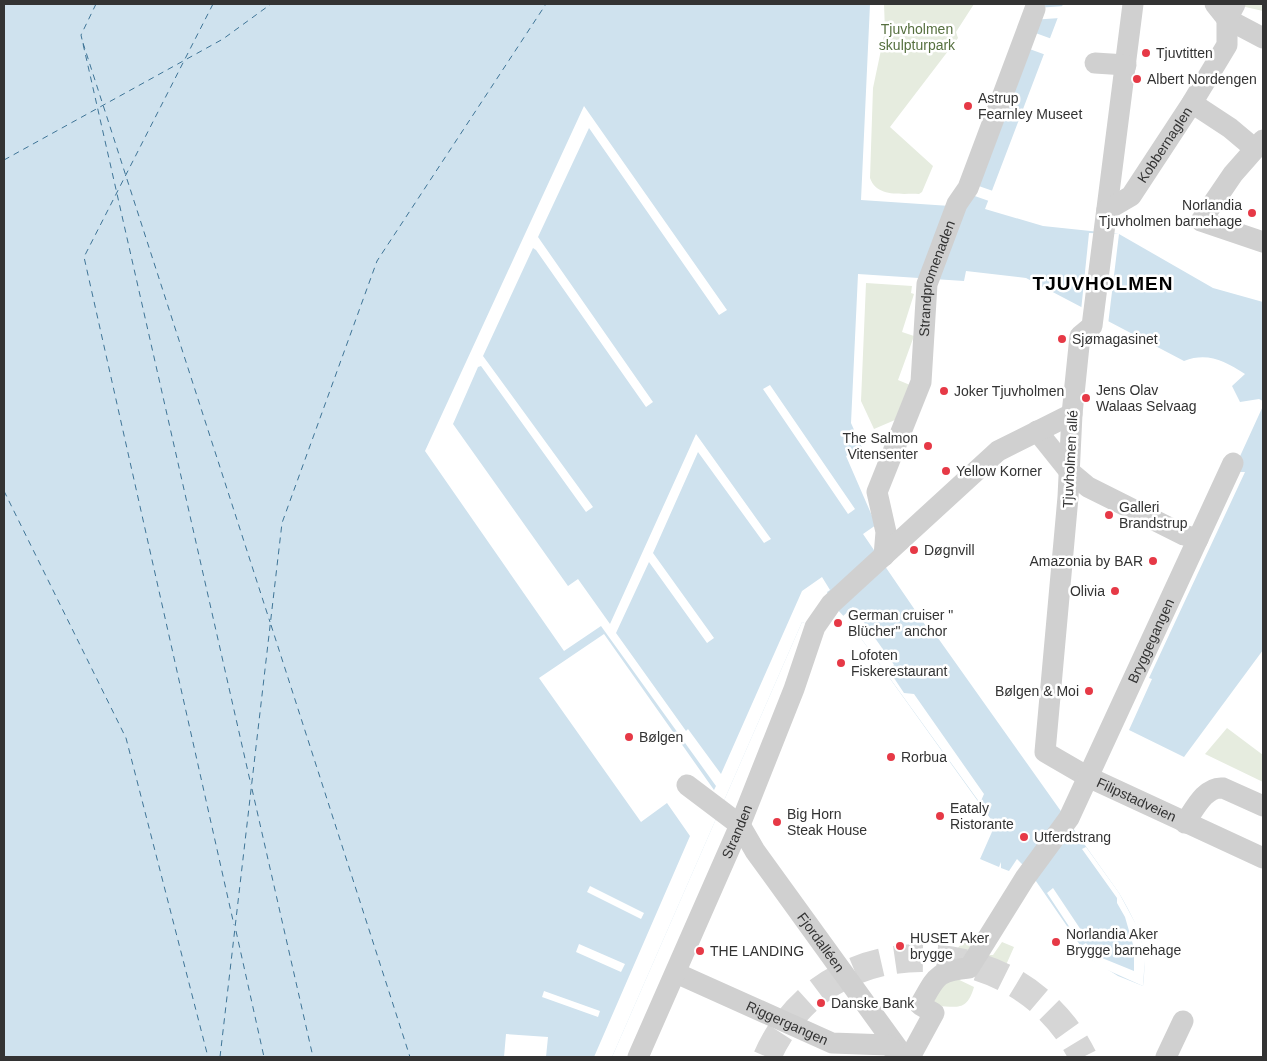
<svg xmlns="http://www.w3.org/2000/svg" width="1267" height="1061" viewBox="0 0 1267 1061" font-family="Helvetica,sans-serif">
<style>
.green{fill:#e6ecdf}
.water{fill:#cfe2ee}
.pier{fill:#fff}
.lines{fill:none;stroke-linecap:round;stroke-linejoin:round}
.ferry{stroke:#3f7597;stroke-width:1;stroke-dasharray:6 5;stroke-linecap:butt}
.highway-tunnel{stroke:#d6d6d6;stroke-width:28;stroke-dasharray:28 14;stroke-linecap:butt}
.minor{stroke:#d0d0d0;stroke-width:21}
.poi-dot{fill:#e63946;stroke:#fff;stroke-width:2}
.labels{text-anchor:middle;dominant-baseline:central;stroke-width:5;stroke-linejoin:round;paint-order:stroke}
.park-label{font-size:14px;fill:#56703f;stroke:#fff}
.poi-label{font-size:14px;fill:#333;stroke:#fff;text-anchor:start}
.street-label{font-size:14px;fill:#333;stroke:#fff}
.district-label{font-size:19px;font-weight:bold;letter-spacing:1px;fill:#000;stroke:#fff}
</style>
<rect width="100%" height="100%" fill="#fff"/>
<path class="green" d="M884,4H974L956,32L958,38L890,127L933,166L922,192L919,194C902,193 877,198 870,178L873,88L885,31Z
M1242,4H1263V11L1241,6Z
M866,283L912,286L911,293L914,294L902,332L914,336L898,380L910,385L895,420L874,429L861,401Z
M1227,728L1263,755V782L1205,754Z
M980,933L963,962L953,959C955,948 968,934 980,933Z
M1002,942L1014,947L998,983L977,970L982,955H993Z
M947,974L974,987C967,1011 958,1007 937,1006L931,1000Z"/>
<path class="water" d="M4,4H870L861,200L965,207L1040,4H1063L985,209L1043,226L1119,234L1213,288L1263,302V401L1259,399L1240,402L1232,386L1245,374C1224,361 1208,352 1184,361L1026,278L966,271L964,281L858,274L851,423L862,448L846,456L876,525L863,534L930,632L933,631L1119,893C1139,927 1148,947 1143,986L1118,976L1089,958L1029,871L1017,859L1009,871L1001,868V862L999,867L980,859L995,825L850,623L835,607L823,631L802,622L612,1057H4Z
M1263,406V650L1184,757L1129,730L1152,679L1149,678L1245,472H1240L1236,465Z"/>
<path class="pier" d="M1065,6L1060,18L1031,20L1036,8Z
M1030,31L1052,39L1046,55L1024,47Z
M584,106L727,310L719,315L589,128L538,237L653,402L646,407L536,250L533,248L483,356L593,507L586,512L481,366L478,367L453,424L568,586L578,579L610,624L696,434L771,539L764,543L698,452L653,553L714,638L707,643L649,562L616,633L686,731L688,729L721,774L802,591L822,577L830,590L827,592L834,608L823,631L802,622L612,1057H594L690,836L667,803L641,822L539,678L604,634L714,790L716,786L601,626L564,651L425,451Z
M973,184L993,191L989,201L969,194Z
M1089,233L1119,234L1108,325L1081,311Z
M770,385L855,509L851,512L848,514L763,389Z
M853,607L894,665L888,669L904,693L914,694L984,794L980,803L850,623L842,617Z
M1086,847L1119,893L1139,930L1145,957L1143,986L1103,968L1089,958L1081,946L1086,943L1092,952L1102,958L1134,971V948L1125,917L1117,903V898L1082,849Z
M590,886L644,913L641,919L587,892Z
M1053,888L1081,930L1074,934L1047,893Z
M579,944L625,964L621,972L576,952Z
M544,991L600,1011L598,1017L542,997Z
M506,1034L548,1037L546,1057H504Z"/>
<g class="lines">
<path class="ferry" d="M96,4L81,35L251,785
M213,4L84,257L234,925
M83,43L270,622
M4,160L223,39L271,4
M4,491L126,738L208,1057
M271,625L410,1057
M252,789L313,1057
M236,931L264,1057
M220,1057L282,523L377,261L546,4"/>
<path class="highway-tunnel" d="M767,1057C826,922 1020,928 1083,1057"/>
<g class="minor">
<path id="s1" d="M1133,4L1092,326L1080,336L1072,414L1068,497L1045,752L1088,777L1263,858"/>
<path d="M1215,4L1227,19L1263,38"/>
<path d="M1095,63L1126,65"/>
<path d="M1192,103L1230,128L1255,149"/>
<path d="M1263,140L1233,174L1201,221L1263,242"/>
<path id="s2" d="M1107,210L1131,196L1192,103L1227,45V19L1235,4"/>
<path d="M1037,431L1069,471L1088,487L1184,535L1198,539"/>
<path id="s3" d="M884,556L886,532L877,492L921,382L927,284L957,204L968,188L1035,9"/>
<path id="s4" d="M687,785L740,825L755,851L904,1057"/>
<path d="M1185,823C1194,810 1205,786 1223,788L1263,806"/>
<path id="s5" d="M676,973L832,1043L888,1045L900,1055"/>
<path id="s6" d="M638,1057L740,825L794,689L815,627L831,604L998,451L1072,414"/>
<path id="s7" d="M910,1057L934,1013L920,1005C936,978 935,971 969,968L1025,878L1069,818L1233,463"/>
<path d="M1166,1057L1183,1021"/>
</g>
</g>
<g class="poi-dot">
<circle cx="1146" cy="53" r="5"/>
<circle cx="1137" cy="79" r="5"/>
<circle cx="968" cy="106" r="5"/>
<circle cx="1252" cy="213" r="5"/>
<circle cx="1062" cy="339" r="5"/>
<circle cx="944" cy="391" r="5"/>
<circle cx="1086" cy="398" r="5"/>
<circle cx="928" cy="446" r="5"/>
<circle cx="946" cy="471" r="5"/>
<circle cx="1109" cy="515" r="5"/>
<circle cx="914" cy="550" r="5"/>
<circle cx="1153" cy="561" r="5"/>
<circle cx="1115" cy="591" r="5"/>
<circle cx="838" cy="623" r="5"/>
<circle cx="841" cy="663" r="5"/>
<circle cx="1089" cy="691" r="5"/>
<circle cx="629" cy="737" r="5"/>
<circle cx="891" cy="757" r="5"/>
<circle cx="940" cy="816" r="5"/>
<circle cx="777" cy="822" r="5"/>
<circle cx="1024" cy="837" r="5"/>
<circle cx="1056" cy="942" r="5"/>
<circle cx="900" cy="946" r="5"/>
<circle cx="700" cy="951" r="5"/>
<circle cx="821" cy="1003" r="5"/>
</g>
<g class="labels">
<g class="park-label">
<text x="917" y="29">Tjuvholmen<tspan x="917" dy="16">skulpturpark</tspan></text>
</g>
<g class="poi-label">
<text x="1156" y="53">Tjuvtitten</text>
<text x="1147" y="79">Albert Nordengen</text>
<text x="978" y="98">Astrup<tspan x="978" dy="16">Fearnley Museet</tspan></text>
<text x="1242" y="205" text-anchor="end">Norlandia<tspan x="1242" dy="16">Tjuvholmen barnehage</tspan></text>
<text x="1072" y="339">Sjømagasinet</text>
<text x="1096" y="390">Jens Olav<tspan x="1096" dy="16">Walaas Selvaag</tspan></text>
<text x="954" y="391">Joker Tjuvholmen</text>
<text x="918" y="438" text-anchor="end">The Salmon<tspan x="918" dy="16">Vitensenter</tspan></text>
<text x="956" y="471">Yellow Korner</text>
<text x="1119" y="507">Galleri<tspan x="1119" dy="16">Brandstrup</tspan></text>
<text x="924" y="550">Døgnvill</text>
<text x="1143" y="561" text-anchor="end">Amazonia by BAR</text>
<text x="1105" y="591" text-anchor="end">Olivia</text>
<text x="848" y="615">German cruiser "<tspan x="848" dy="16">Blücher" anchor</tspan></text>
<text x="851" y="655">Lofoten<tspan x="851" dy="16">Fiskerestaurant</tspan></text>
<text x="1079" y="691" text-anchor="end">Bølgen &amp; Moi</text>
<text x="639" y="737">Bølgen</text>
<text x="901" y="757">Rorbua</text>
<text x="950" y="808">Eataly<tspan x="950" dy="16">Ristorante</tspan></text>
<text x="787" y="814">Big Horn<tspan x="787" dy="16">Steak House</tspan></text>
<text x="1034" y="837">Utferdstrang</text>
<text x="1066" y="934">Norlandia Aker<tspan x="1066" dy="16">Brygge barnehage</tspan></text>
<text x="910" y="938">HUSET Aker<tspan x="910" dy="16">brygge</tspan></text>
<text x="710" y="951">THE LANDING</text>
<text x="831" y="1003">Danske Bank</text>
</g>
<g class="street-label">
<text stroke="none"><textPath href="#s2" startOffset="89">Kobbernaglen</textPath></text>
<text stroke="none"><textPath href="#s3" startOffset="289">Strandpromenaden</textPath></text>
<text transform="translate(1070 459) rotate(-87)">Tjuvholmen allé</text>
<text stroke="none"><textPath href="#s7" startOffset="508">Bryggegangen</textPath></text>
<text stroke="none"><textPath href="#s1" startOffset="861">Filipstadveien</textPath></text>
<text stroke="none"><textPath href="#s6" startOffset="246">Stranden</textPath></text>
<text stroke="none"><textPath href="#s4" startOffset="209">Fjordalléen</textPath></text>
<text stroke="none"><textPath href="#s5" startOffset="122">Riggergangen</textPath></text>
</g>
<g class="district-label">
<text x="1103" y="283">TJUVHOLMEN</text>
</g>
</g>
<rect width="1267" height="1061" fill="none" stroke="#333333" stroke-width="10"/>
</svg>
